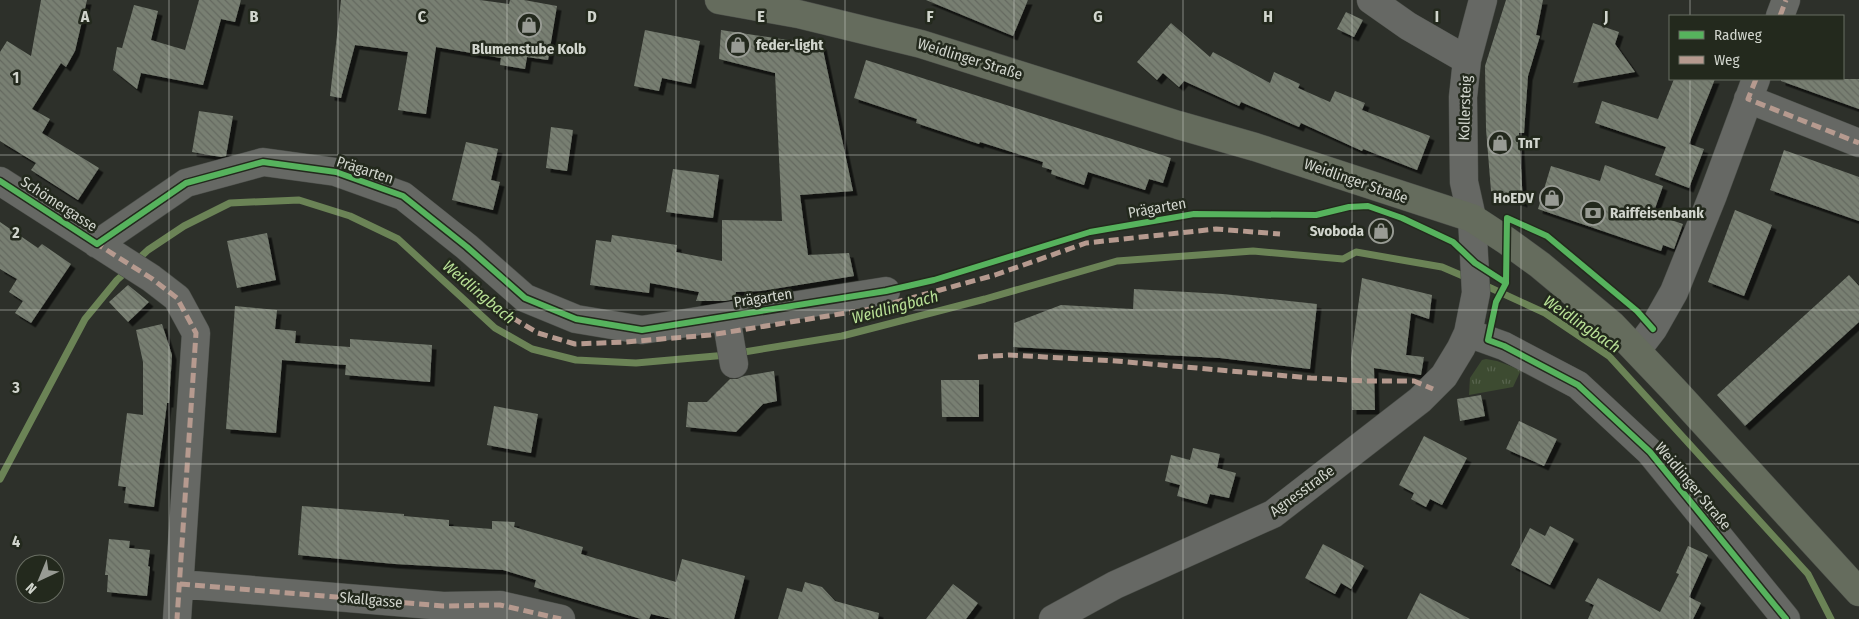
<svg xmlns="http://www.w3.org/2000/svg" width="1859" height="619" viewBox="0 0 1859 619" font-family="'Fira Sans Condensed',sans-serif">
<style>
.grass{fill:url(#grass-tufts)}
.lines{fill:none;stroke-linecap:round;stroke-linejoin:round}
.stream{stroke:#6b8356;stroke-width:7}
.building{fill:url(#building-back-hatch);filter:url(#shadow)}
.minor-casing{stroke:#4a4d48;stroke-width:29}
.major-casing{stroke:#4a4d48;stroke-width:29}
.minor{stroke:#666864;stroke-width:28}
.major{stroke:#656c5d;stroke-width:28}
.quiet{stroke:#b69a8f;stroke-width:5;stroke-dasharray:10 5;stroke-linecap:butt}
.cycleway-casing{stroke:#23291d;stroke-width:9}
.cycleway{stroke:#56b35d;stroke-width:6}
.grid{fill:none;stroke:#d1d5cd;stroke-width:1;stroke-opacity:0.55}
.labels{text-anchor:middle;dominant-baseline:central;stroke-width:5;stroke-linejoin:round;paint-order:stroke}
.poi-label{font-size:15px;font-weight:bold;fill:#d1d5cd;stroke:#23291d;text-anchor:start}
.street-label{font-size:15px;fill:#d1d5cd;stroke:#23291d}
.water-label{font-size:16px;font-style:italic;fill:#b9e196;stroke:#23291d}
.grid-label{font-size:16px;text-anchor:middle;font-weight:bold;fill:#d1d5cd;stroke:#23291d;stroke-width:5;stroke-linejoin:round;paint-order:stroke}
</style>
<defs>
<pattern id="grass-tufts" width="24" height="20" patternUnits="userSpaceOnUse" patternTransform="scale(1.25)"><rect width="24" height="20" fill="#3d4b31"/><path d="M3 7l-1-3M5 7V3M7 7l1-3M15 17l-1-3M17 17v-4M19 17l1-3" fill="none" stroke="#58644e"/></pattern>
<pattern id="building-back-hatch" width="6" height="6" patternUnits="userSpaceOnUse" patternTransform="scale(1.25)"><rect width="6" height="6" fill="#787f72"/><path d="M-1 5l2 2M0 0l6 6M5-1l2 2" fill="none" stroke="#646960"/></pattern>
<filter id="shadow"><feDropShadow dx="4.5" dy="4.5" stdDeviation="0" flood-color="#0009"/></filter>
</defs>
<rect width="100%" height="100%" fill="#2d302a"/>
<path class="grass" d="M1486,359L1497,361L1521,370L1513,387L1469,395L1470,378L1482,360Z"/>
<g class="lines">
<path class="stream" d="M135,262L148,250L184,226L230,203L299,200L350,216L398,239L495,328L532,349L576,360L636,363L727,355
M1482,284L1545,313L1609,356L1808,574L1831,619
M738,353L842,336L985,299L1117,261L1253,251L1343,259L1356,252L1442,267L1470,279
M0,479L85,319L117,280L128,270"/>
</g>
<path class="building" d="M41,0H87L75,51L66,67L61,63L32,109L50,119L42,133L99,168L78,200L31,170L36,163L0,141V52L7,41L31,56Z
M199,0H241L235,22L221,19L203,85L141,73L137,89L113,70L117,47L122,48L134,5L158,11L151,40L185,50Z
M341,0H480L509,4L510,0H524L557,6L548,60L527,57L525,69L500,65L501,58L436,47L426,114L398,110L408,52L355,45L341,98L330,96Z
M926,0H1028L1013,36Z
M1506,0H1543L1536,35L1540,36L1528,76L1524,133H1519L1523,203L1491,191L1486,129L1485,66Z
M1346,12L1363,20L1354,37L1337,29Z
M1171,23L1210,57L1213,52L1270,83L1274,72L1300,84L1298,88L1330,102L1335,91L1365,103L1362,110L1430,136L1417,170L1363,149L1362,151L1301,123L1299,127L1241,102L1239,106L1184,81L1179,87L1163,73L1157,80L1137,62Z
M1593,23L1619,32L1615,44L1635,72L1573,83Z
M645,30L700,41L691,84L662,78L659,91L634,86Z
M721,30L822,45L853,191L800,195L808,255L849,253L854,276L761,291L736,292L735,299L725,301H696L699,292L650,283L649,293L590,285L596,240L611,242L612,235L677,245L676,252L722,261V220L782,221L775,73L719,59Z
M866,60L1171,158L1163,183L1149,179L1145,190L1088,172L1084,185L1051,174L1052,170L1042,167L1043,162L980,142L979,144L916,123L917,119L854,98Z
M1674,79H1715L1689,144L1704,149L1689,188L1655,175L1666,147L1595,123L1602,101L1658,119Z
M1781,79H1859V109L1781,81Z
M199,111L233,116L226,156L221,157L192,152Z
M551,127L573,130L567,171L546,168Z
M466,142L498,149L491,180L500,182L493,210L452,200Z
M1784,150L1859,177V221L1770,190Z
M1605,165L1663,186L1653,214L1683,224L1674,249L1663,245L1661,251L1538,209L1551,166L1600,181Z
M673,169L719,175L713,218L666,212Z
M1735,210L1772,225L1744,296L1708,282Z
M0,222L38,248L42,244L71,264L31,323L15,313L23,301L9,292L17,279L0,269Z
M267,233L276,280L237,288L227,241Z
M1849,275L1859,286V322L1745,426L1717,395Z
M1362,278L1432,295L1429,319L1411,313L1406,355L1424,357L1421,375L1374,368L1375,410H1352L1351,358Z
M128,285L149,302L128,322L109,302Z
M1134,289L1223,294L1317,304L1310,369L1220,358L1013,347L1014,323L1061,305L1133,309Z
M235,306L277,310L275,329L296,331L295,343L350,347V339L432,345L430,382L345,375L346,365L282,360L276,433L226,429Z
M162,324L172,355L169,403H167L154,507L124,503L126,487L118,486L127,413L143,415V362L136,330Z
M774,371L777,401L763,404L736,432L686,427L688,402H707L730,379H737L744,376Z
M941,380H979V417H942Z
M1481,395L1485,416L1460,421L1457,399Z
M494,406L538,414L531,453L487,445Z
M1519,421L1557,439L1544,466L1506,449Z
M1424,436L1467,458L1442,505L1430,499L1426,507L1411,499L1414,493L1399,485Z
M1193,448L1220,454L1217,468L1236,473L1229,498L1210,494L1207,504L1177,496L1180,485L1165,481L1171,455L1190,460Z
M302,506L404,514V516L449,520V526L466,527L492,529V521L515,522L514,527L583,547L581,554L676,582L682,559L745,576L734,619H672L651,614L649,619H641L534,587L536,580L503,570L395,564L298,555Z
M1550,526L1574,539L1550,585L1511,565L1530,528L1545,536Z
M109,539L130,541L129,548L150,550L148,566L150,567L147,596L107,592L108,575H105Z
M1323,544L1364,566L1351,589L1341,583L1335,594L1305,578Z
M1688,546L1708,555L1689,597L1701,603L1693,619H1588L1594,605L1585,601L1598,578L1660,612L1679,574L1676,573Z
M805,582L822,587L835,601L879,613L878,619H778L787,588L802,592Z
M953,584L978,603L966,619H926Z
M1420,593L1470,619H1407Z"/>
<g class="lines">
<defs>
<path id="minor" d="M1371,0L1408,26L1467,60
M1780,16L1786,0
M1748,99L1859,143
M0,181L151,278L177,298L196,333L177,619
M97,244L186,183L263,162L336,172L403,196L467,247L525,298L576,319L642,330L886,291
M726,317L734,364
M1468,333L1504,346L1578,385L1650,452L1786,619
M1637,350L1653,329L1674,292L1713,195L1756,79
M180,584L443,606L500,605L561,619
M1053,619L1115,585L1273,514L1420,400L1444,376L1461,348L1468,333L1476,293L1472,218L1464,182L1463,97L1467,60L1483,0"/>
<path id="major" d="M719,0L798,14L921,44L1178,125L1255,147L1472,218L1507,241L1540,265L1612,325L1674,390L1859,592"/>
</defs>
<use href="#minor" class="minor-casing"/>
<use href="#major" class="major-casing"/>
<use href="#minor" class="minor"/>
<use href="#major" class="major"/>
<path class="quiet" d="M1780,16L1786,0
M1756,79L1748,99L1859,143
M94,242L151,278L177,298L196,333L177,619
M479,288L490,302L511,317L538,333L575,344L625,342L710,335L871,309L995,275L1086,243L1216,229L1280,234
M978,357L1009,355L1116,361L1311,378L1368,381H1414L1433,389
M180,584L443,606L500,605L561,619"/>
<defs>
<path id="cycleway" d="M0,181L97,244L186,183L263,162L336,172L403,196L467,247L525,298L576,319L642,330L886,291L934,280L1090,232L1194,214L1316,215L1349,207L1368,206L1402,218L1453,242L1475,263L1506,283L1496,302L1488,340L1504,346L1578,385L1650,452L1786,619
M1506,283L1507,218L1547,236L1637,311L1653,329"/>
</defs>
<use href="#cycleway" class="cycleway-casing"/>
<use href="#cycleway" class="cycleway"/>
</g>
<path class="grid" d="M169,0V619M338,0V619M507,0V619M676,0V619M845,0V619M1014,0V619M1183,0V619M1352,0V619M1521,0V619M1690,0V16M1690,79V619M0,155H1859M0,310H1859M0,464H1859"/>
<defs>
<symbol id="shop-ring" viewBox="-11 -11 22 22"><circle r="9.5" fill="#23291d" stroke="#989b94" stroke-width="1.5"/><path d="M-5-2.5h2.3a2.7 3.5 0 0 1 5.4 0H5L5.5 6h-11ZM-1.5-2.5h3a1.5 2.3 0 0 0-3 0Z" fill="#989b94"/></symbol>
<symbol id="bank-ring" viewBox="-11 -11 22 22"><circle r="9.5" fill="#23291d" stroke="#989b94" stroke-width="1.5"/><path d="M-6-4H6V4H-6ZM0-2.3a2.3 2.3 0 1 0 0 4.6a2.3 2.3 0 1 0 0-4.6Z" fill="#989b94"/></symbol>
</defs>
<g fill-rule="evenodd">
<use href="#shop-ring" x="515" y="11" width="28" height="28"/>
<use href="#shop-ring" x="724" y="31" width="28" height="28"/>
<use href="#shop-ring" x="1486" y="129" width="28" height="28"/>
<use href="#shop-ring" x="1538" y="184" width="28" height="28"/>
<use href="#bank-ring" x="1579" y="199" width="28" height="28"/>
<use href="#shop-ring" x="1367" y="217" width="28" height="28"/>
</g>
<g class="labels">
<g class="poi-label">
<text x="756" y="45">feder-light</text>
<text x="529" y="49" text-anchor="middle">Blumenstube Kolb</text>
<text x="1518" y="143">TnT</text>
<text x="1534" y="198" text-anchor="end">HoEDV</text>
<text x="1610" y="213">Raiffeisenbank</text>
<text x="1364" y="231" text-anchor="end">Svoboda</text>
</g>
<g class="street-label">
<text transform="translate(970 59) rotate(17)">Weidlinger Straße</text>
<text transform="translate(1465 108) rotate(-88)">Kollersteig</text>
<text transform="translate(365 170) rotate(18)">Prägarten</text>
<text transform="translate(1356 181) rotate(19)">Weidlinger Straße</text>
<text transform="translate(59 204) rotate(33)">Schömergasse</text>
<text transform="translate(1157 208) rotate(-10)">Prägarten</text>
<text transform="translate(763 298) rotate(-9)">Prägarten</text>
<text transform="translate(1693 486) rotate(50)">Weidlinger Straße</text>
<text transform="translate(1302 491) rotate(-36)">Agnesstraße</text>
<text transform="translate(371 600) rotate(5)">Skallgasse</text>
</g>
<g class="water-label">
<text transform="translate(479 292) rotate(40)">Weidlingbach</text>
<text transform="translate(895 307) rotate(-15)">Weidlingbach</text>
<text transform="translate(1582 324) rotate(34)">Weidlingbach</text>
</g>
</g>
<g class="grid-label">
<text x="85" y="22">A</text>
<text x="254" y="22">B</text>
<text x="422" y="22">C</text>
<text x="592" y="22">D</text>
<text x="761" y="22">E</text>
<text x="930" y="22">F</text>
<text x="1098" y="22">G</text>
<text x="1268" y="22">H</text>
<text x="1437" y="22">I</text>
<text x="1606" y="22">J</text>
<text x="16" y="83">1</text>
<text x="16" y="238">2</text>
<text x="16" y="393">3</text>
<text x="16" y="547">4</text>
</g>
<rect x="1669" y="15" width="175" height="65" fill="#23291d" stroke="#696e63"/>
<rect x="1679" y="31" width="25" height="8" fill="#56b35d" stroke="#696e63"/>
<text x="1714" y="40" font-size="15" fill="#d1d5cd">Radweg</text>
<rect x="1679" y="56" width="25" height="8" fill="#b69a8f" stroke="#696e63"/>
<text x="1714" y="65" font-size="15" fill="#d1d5cd">Weg</text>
<g transform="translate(40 579) rotate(224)"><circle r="24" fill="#23291d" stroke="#696e63"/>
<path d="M0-4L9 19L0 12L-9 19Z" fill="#989b94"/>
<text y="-8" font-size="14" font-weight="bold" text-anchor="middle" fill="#d1d5cd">N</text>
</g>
</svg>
